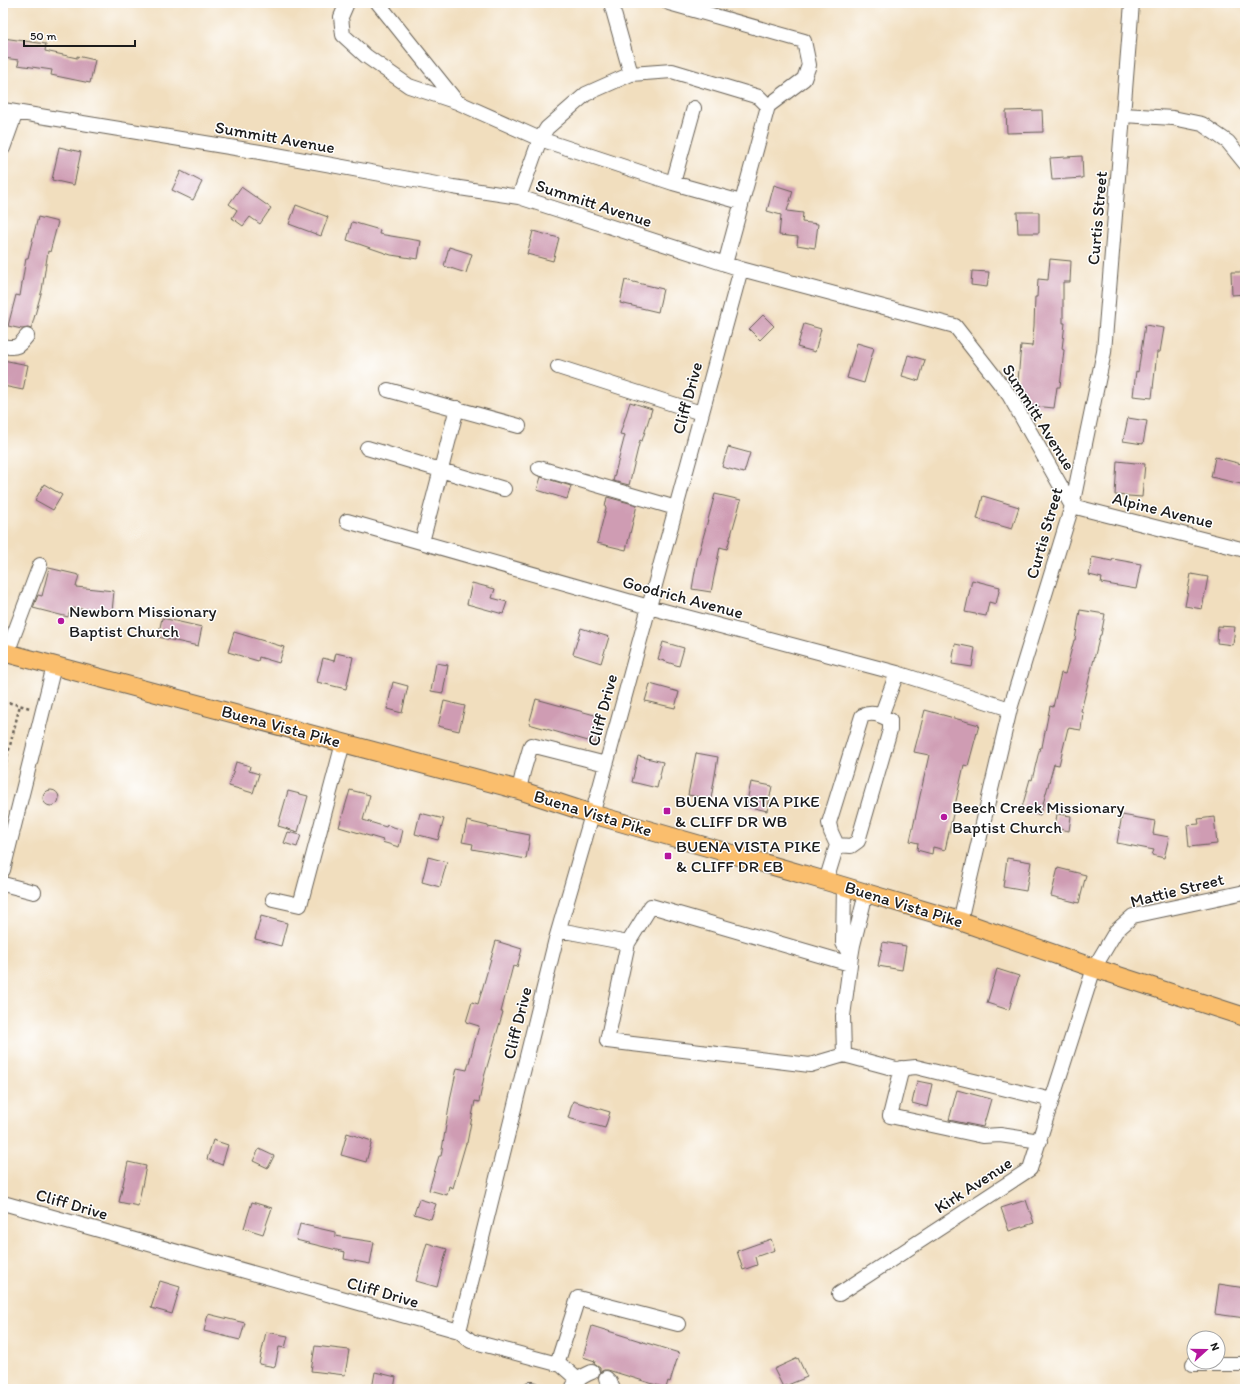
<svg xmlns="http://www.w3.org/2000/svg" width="1248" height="1392" viewBox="0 0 1248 1392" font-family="Itim,sans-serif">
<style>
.building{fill:#cf9cb3}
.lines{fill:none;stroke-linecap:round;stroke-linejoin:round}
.minor-casing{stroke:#676055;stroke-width:16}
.major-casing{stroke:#676055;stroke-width:20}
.path{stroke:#676055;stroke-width:2.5;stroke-dasharray:3 3;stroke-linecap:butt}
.minor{stroke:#fff;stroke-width:14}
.major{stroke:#fabe6d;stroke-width:18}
.poi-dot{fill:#b5179e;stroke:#fff;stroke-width:1.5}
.labels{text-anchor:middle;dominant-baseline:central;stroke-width:3;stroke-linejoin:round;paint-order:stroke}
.street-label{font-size:17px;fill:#1c1c1c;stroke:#fff}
.poi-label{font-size:17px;fill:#1c1c1c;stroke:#fff;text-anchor:start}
</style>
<rect width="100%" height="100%" fill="#fff"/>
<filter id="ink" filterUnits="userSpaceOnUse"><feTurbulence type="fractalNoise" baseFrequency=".025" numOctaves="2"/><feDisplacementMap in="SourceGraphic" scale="8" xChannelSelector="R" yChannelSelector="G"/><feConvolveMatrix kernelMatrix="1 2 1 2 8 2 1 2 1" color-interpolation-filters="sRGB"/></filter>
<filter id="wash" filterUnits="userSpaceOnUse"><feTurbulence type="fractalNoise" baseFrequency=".012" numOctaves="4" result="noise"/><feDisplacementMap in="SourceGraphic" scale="16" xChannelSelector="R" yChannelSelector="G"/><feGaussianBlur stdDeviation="0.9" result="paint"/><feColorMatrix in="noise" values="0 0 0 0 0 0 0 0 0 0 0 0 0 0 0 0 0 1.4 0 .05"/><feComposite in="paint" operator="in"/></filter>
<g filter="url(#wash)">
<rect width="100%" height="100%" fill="#f1debe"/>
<g id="blocks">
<path class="building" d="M3,38L46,44L45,51L77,58V56L95,60L90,83L51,75L52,70L18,65L19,60L3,58Z
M1042,110L1043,132L1007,133L1006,111Z
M59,147L81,152L74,185L52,180Z
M1082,156L1083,178L1052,180L1050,158Z
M181,171L202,182L193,200L172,190Z
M774,185L793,191L787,211L803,213L802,222L818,224L815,248L797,245L798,237L779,235L781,215L767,211Z
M241,187L271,208L260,224L250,217L243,226L232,218L237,210L229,204Z
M296,205L328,217L321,236L289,224Z
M1017,212H1039V233H1018Z
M38,217L58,222L50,252L48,251L42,290L31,329L28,328L22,329L8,326L16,295L20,296L26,258H28Z
M352,222L380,230L379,234L421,241L418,259L391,255L347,240Z
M533,231L559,238L553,261L527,254Z
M449,247L472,254L466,273L444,266Z
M1050,259L1071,261L1070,282H1063V323H1065L1062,349L1064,350L1060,387H1057L1054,408L1024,405L1023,402V393H1017L1021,345L1032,346L1034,326L1035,297H1037L1038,279L1048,280Z
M972,271L989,272L987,287L971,285Z
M1231,272H1245V294L1232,295Z
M625,280L663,289L658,312L620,303Z
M763,315L774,326L760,340L749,329Z
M804,324L821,329L815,352L797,347Z
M1145,325L1164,328L1160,352H1157L1152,398L1133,396L1136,371L1138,372Z
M857,343L874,348L864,383L847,378Z
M908,355L925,360L919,381L902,376Z
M3,360L28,365L23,390L3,386Z
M630,402L652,409L642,441L640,440L629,485L613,481L625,435L620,434Z
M1128,418L1147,421L1143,444L1123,441Z
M728,447L750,453L744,473L722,467Z
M1215,457L1245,465L1241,484L1211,477Z
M1117,461L1145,464L1142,497L1115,495Z
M541,477L571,486L567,499L537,490Z
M44,484L62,495L53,510L35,500Z
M715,494L741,500L727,549L720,547L711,592L692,589L697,560Z
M983,496L1019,507L1012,529L977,519Z
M607,497L637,505L626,550L597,543L606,508L605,507Z
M1092,557L1112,561L1113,559L1141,564L1136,589L1101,583L1102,578L1089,575Z
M49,568L79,575L76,587L114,591L112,612L71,608L68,617L33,608L38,595L42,596Z
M1191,574L1208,577L1202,609L1185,606Z
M972,580L1000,587L996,604L989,602L986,616L965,612Z
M472,583L495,589L492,598L507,602L503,614L467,604Z
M1080,610L1105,614L1101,635H1100L1081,711L1083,712L1081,730L1068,728L1059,765L1054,764L1040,815L1021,811L1030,779L1032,780L1040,747H1042L1050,706L1053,707L1061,673L1065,674L1074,640H1075Z
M162,618L202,627L198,646L158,637Z
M1218,626L1235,627L1233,645L1217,643Z
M581,628L609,637L601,663L573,654Z
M234,632L284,647L279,663L259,657L258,661L228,652Z
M663,642L684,648L679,666L658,659Z
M955,644L975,648L972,667L952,664Z
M336,653L353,657L346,689L317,682L323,658L334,661Z
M436,663L448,665L443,693L431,691Z
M393,682L408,686L402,713L387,709Z
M650,684L679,692L675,708L645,701Z
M536,699L602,717L595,743L529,724Z
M444,701L465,706L459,731L438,726Z
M925,710L979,725L968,766L964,765L945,850L933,847L932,854L917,850L918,843L910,841L929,755L914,752Z
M696,753L718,757L711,799L688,795Z
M638,756L663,762L657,788L632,782Z
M236,762L250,766L249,771L259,774L253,793L229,786Z
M751,782L772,786L767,811L746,806Z
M350,790L370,795L363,820L386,827L387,825L403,830L399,847L382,842L383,840L339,827Z
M43 798a8 8 0 1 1 16 0a8 8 0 1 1-16 0Z
M288,791L308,796L298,832L278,826Z
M420,813L444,819L438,840L415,834Z
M1057,814L1071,816L1069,831L1055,828Z
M1122,815L1155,821L1153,834L1169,837L1164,858L1152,855L1154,850L1117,843Z
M1214,817L1217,844L1189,847L1187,825L1199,824L1198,819Z
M467,821L488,826V827L530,835L526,859L472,849L473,844L462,842Z
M288,832L301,835L297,847L284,843Z
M428,857L447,862L440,887L422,882Z
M1007,858L1031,862L1026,891L1003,887Z
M1058,868L1086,875L1079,903L1051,896Z
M261,916L287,923L281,946L255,939Z
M496,941L522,949L517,967L513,966L501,1012H503L484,1077L479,1102L475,1101L467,1143H466L453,1188L449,1186L447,1195L429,1190L439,1156H441L451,1095L457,1068L467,1070L479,1026L466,1022L472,1002L478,1004Z
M883,942L906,946L902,970L878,966Z
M997,969L1019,976L1009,1010L987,1003Z
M917,1081L932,1084L927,1107L912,1103Z
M957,1090L991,1099L983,1127L949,1120Z
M573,1101L610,1112L605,1128L568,1118Z
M347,1133L372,1141L366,1162L341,1155Z
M213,1140L228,1145L222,1165L207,1159Z
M259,1149L274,1156L268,1168L253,1161Z
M128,1162L146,1166L138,1206L119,1202Z
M419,1199L436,1204L431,1219L414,1214Z
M1026,1200L1034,1223L1009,1231L1001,1208Z
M252,1202L272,1208L263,1234L244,1228Z
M300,1224L335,1232V1236L374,1242L370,1264L344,1259L345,1252L296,1240Z
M771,1239L775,1250L755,1257L757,1265L743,1270L737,1251Z
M427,1243L447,1249L437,1287L416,1281Z
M160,1281L180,1287L172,1314L151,1308Z
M1219,1284L1245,1288V1318L1215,1314Z
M208,1314L245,1323L240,1340L204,1331Z
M592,1326L679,1353L670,1382L668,1381L666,1388L608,1370H604L600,1372V1368L594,1364L595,1361L583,1357Z
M266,1332L288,1336L285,1348L279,1347L275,1367L259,1364Z
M315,1346L349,1350L345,1375L311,1371Z
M798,1358L807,1377L783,1387L774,1369Z
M375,1372L396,1377L394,1389H372Z"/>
</g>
</g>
<g filter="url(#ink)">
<use href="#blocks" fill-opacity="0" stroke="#676055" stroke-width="1"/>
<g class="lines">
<defs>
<path id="minor" d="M347,3L341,17L343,35L366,56L409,86L457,102L540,139L673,183L741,202
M378,3L457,102
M611,3L631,74
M669,3L804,41L809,65L804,79L768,106
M3,110L260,152L453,187L519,197L741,269L955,326L1009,395L1072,506L1245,550
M1123,115L1173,118L1202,124L1228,142L1245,163
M3,148L16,112
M673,183L694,108
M519,197L540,139L547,128L586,94L631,74L672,71L759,97L768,106L725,264
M3,346C17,349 19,346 27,336
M558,367L701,413
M388,390L519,426
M367,448L504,489
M539,468L676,508
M347,521L649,607L897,673L1010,709
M422,542L457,408
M7,653L40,565
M881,716L897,673
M519,790L523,772L531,745L606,764
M3,870L54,666
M826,881L837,845L831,832L829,823L862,716C872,711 880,715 890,720V730L858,841L851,846L837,845
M3,884L34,892
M844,886L843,943L851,957L853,945L866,893
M273,899L300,905L343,743
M960,921L1010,709L1072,506L1104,352L1132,3
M559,930L628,943
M851,957L843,1016L844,1055L896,1069L916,1067L1052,1100
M844,1055L810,1065L607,1041L628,943L651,906L850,964
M902,1068L890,1116L983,1136L1000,1135L1040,1141
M3,1203L459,1331L556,939L600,787L741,269
M839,1294L1030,1169L1094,968L1116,931L1133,916L1245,892
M459,1331L471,1341L561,1365L578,1380
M557,1364L578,1298L678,1324
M1193,1364H1245
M606,1378L610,1382L613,1389
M530,1389H533
M572,1389C576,1379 583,1376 592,1372"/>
<path id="major" d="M3,652L519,790L592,814L826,881L960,921L1094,968L1245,1017"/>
</defs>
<use href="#minor" class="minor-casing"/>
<use href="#major" class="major-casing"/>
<path class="path" d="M3,701L30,708
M3,774L20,705"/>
<use href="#minor" class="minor"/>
<use href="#major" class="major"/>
</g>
</g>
<g class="poi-dot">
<circle cx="61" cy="621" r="4"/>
<rect x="663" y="807" width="8" height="8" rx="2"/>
<circle cx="944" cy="817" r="4"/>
<rect x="664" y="852" width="8" height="8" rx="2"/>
</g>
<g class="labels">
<g class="street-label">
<text transform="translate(275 137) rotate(10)">Summitt Avenue</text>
<text transform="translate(594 203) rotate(18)">Summitt Avenue</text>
<text transform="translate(1097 218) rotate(-85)">Curtis Street</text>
<text transform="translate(687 398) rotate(-75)">Cliff Drive</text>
<text transform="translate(1039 417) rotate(58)">Summitt Avenue</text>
<text transform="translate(1163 510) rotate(14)">Alpine Avenue</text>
<text transform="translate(1044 533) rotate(-74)">Curtis Street</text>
<text transform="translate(683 597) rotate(15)">Goodrich Avenue</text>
<text transform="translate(602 710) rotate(-75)">Cliff Drive</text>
<text transform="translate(281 726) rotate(15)">Buena Vista Pike</text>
<text transform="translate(593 813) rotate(17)">Buena Vista Pike</text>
<text transform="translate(1177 890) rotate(-14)">Mattie Street</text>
<text transform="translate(904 904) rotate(17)">Buena Vista Pike</text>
<text transform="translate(517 1023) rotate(-76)">Cliff Drive</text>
<text transform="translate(973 1185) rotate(-33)">Kirk Avenue</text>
<text transform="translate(72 1204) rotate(16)">Cliff Drive</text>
<text transform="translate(383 1292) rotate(16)">Cliff Drive</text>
</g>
<g class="poi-label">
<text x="69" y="611">Newborn Missionary<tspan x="69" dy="20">Baptist Church</tspan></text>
<text x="675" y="801">BUENA VISTA PIKE<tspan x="675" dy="20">&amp; CLIFF DR WB</tspan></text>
<text x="952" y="807">Beech Creek Missionary<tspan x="952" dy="20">Baptist Church</tspan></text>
<text x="676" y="846">BUENA VISTA PIKE<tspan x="676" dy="20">&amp; CLIFF DR EB</tspan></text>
</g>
</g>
<rect width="1248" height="1392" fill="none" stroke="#fff" stroke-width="16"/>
<g transform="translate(1206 1350) rotate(69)"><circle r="19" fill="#ffffff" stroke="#a4a4a4"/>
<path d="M0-3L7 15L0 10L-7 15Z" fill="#b5179e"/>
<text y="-6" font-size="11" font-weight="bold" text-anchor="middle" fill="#1c1c1c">N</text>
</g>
<path d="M24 40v6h111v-6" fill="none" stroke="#1c1c1c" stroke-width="2"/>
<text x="30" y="40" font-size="12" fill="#1c1c1c" stroke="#ffffff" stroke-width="3" paint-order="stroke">50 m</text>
</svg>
